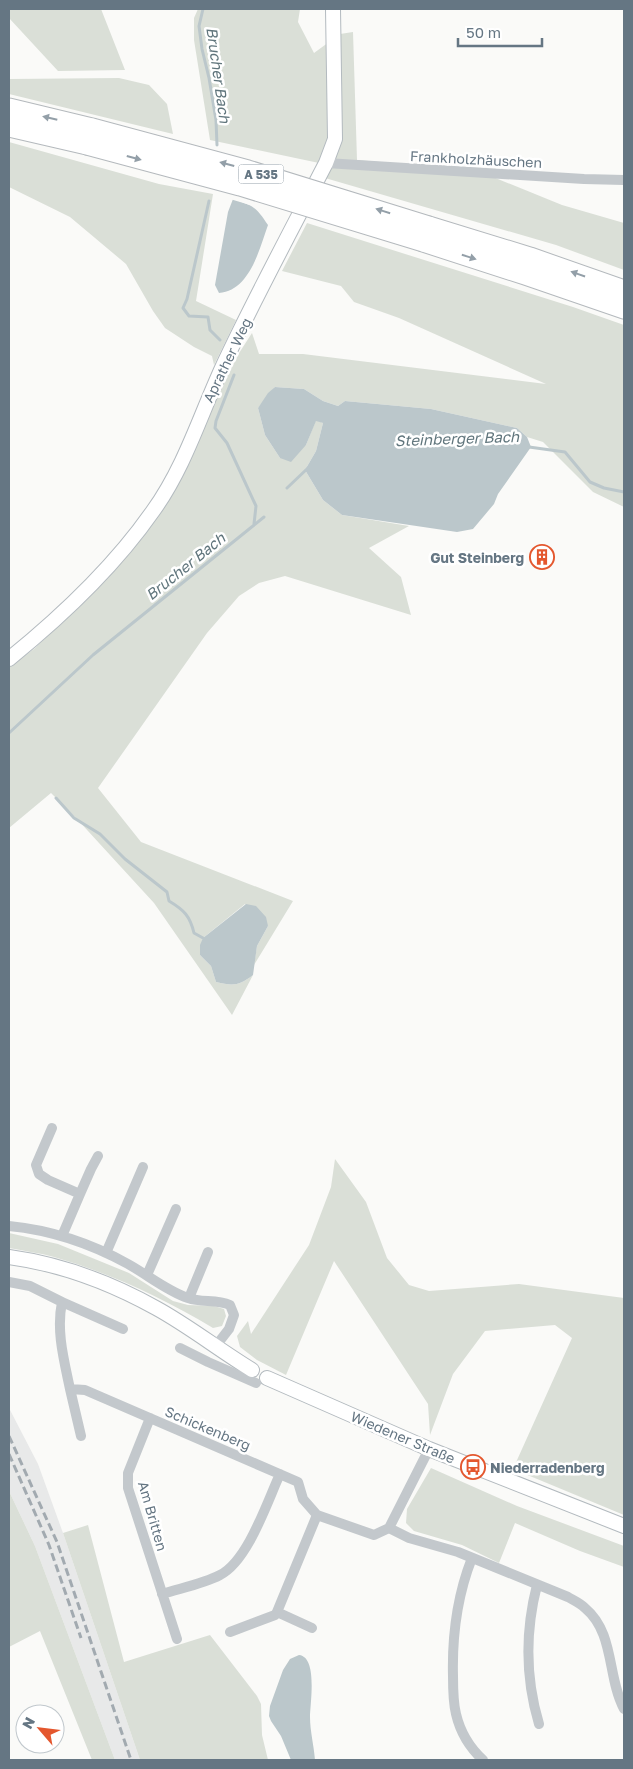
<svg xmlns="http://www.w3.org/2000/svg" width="633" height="1769" viewBox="0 0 633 1769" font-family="'Golos Text',sans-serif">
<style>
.built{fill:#e8e9e9}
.green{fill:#dadfd7}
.water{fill:#bbc7cb}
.pier{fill:#fafaf8}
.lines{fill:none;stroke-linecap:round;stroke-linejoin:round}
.stream{stroke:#bbc7cb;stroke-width:3}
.secondary-casing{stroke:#b3babf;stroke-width:16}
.highway-casing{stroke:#b4b9bd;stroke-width:21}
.street{stroke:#c3c8cc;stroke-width:10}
.secondary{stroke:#fff;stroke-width:14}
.highway{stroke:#fff;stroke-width:19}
.rail{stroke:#a2aab0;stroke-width:3;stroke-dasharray:8 4;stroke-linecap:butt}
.highway-bridge-casing{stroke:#b4b9bd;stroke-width:21;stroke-linecap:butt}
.highway-bridge{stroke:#fff;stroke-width:19}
.oneway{fill:#939fa8}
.labels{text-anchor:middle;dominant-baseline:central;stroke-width:5;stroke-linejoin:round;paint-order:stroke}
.shield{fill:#fff;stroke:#939fa8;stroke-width:1}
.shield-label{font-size:12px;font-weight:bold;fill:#657683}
.street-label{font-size:14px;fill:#657683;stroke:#fff}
.poi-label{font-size:14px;font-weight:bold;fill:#657683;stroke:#fff;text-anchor:end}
.water-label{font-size:15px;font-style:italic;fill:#60757c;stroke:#fff}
</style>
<rect width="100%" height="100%" fill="#fafaf8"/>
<path class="built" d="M9,1408L38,1464L63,1533L140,1760H115L35,1546L9,1491Z"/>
<path class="green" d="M9,9H101L125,70L58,71L9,18Z
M198,9H300L298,22L314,53L340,34L353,32L357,160L484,171L493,177L562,205L624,223V270L556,245L325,178L319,163L210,140L194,40V18Z
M119,78L149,85L167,104L173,134L9,94V79Z
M9,142L159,184L213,194L196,301L236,320L214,365L212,356L194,347L165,328L153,311L126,264L70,217L9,187Z
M307,223L573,307L624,325V507L593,492L543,442L527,437L517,428L431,409L345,401L338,406L323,401L304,389L275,387L258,408L265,435L280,458L306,445L316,420L323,423L316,451L305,470L323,500L342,515L409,526L369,548L401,577L411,615L285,576L259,583L239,596L207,633L98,788L141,842L293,901L254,965L257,946L268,926L245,904L203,938L200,955L211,966L216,982C233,986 239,986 253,975L232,1015L154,903L77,819L51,793L9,828V667L34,649L100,586L161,513L204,422L223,378L252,333L259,354H303L546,384L399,318L354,302L341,286L282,271Z
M335,1159L366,1202L387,1258L409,1285L429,1291L519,1284L624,1298V1515L513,1469L572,1338L555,1325L485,1331L453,1374L430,1435L428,1404L334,1261L286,1375L257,1360L240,1347L237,1336L248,1321L251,1334L309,1245L331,1187Z
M9,1233L58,1244L129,1273L173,1301L188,1305L214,1306L224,1309L226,1316L222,1326L213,1328C163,1298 110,1273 54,1257C40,1253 24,1251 9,1248Z
M431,1468L517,1506L624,1546V1567L580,1551L515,1523L499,1563L462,1545L414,1531L406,1523L407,1509Z
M9,1491L35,1546L115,1760H92L40,1631L9,1647Z
M88,1525L124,1662L210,1635L257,1696L261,1704L262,1735L268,1760H140L63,1533Z"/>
<path class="water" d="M233,199C254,206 256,207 268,225C259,250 250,290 219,293L215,285L228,212Z
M275,387L304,389L323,401L338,406L345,401L431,409L517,428L527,437L531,447L498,494L494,504L473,529L457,532L342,515L323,500L305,470L316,451L323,423L316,421L306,445L291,462L280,458L265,435L258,408L268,393Z
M246,904L256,906L266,917L268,926L257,946L253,975C239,986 233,986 216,982L211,966L200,955V945L203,938Z
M299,1655C318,1657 310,1704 310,1717C310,1731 314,1746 315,1760H291L281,1736L271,1721L269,1716L270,1706L283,1670L290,1659Z"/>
<path class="pier" d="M237,195L251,202L260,208L230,199Z"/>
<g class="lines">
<path class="stream" d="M203,9L199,26L202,49L209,78L216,120L217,145
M209,201L187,299L183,308L189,316L208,317L210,330L220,340
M234,375L216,421L215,428L227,443L256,506L254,524
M529,447L565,452L590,482L604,488L624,492
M287,488L308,468
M9,733L93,655L264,517
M56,798L74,818L100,834L125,859L167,892L169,901C184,910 190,916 194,933L203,938"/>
<defs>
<path id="secondary" d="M9,659C62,616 114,567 153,511C187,464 203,406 228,355C259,290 293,227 326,163L335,139L333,9
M9,1257C60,1264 111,1283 156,1308C189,1326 219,1350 252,1370
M267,1378L429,1449L624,1526"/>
<path id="highway" d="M9,108L92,128
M9,127L87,145
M429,226L530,257L624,290
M423,242L525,275L624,309"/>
</defs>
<use href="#secondary" class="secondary-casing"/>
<use href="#highway" class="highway-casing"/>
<path class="street" d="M326,163L584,179L624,180
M52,1128L36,1165L39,1174L48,1180L80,1194L62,1236
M80,1194L91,1169L98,1156
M9,1226C50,1230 92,1244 128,1264C148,1275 167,1291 188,1298C202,1303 216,1299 230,1305L234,1315L229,1329L215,1347
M106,1253L143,1167
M147,1275L176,1209
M9,1282L30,1286L62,1302C56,1331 64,1360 70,1389L85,1390L298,1482L303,1499L317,1515L374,1535L389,1528
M189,1298L208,1252
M62,1302L123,1329
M180,1348L208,1362L256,1383
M70,1389L81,1436
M150,1418L128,1473V1488L177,1639
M389,1528L409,1538L458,1552L568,1597C573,1600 580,1603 585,1608C615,1633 607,1677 624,1709
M389,1528L429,1449
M472,1558C457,1596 452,1635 453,1676C453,1688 453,1702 456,1714C460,1731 470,1748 483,1760
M537,1585C525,1632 525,1677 539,1724
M162,1594C181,1588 203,1584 220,1575C248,1561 267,1502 280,1474
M312,1628L277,1612L317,1515
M230,1632L275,1615L277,1612"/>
<use href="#secondary" class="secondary"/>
<use href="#highway" class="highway"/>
<path class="rail" d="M9,1436L57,1542L131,1760
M9,1454L49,1545L81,1638"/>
<defs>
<path id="highway-bridge" d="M92,128L248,170L429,226
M87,145L240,186L423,242"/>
</defs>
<use href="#highway-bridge" class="highway-bridge-casing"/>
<use href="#highway-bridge" class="highway-bridge"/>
</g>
<defs><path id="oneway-solid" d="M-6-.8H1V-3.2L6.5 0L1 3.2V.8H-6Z" transform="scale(1.25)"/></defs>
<g class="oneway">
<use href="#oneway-solid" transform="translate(50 118) rotate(-167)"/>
<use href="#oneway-solid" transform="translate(134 158) rotate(15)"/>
<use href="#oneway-solid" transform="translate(227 164) rotate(-165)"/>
<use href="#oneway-solid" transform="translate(383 211) rotate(-163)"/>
<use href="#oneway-solid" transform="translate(469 257) rotate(17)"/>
<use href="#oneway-solid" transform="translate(578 274) rotate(-161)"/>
</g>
<defs>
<symbol id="building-ring" viewBox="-11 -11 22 22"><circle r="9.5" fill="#fff" stroke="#e4572e" stroke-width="1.5"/><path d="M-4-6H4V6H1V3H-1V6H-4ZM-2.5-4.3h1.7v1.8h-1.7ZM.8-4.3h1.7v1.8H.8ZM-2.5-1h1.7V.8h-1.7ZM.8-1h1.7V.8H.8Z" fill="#e4572e"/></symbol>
<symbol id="bus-ring" viewBox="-11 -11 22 22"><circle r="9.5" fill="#fff" stroke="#e4572e" stroke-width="1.5"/><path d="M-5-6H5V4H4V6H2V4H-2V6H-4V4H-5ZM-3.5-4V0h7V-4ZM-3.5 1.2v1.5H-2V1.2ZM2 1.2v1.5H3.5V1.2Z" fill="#e4572e"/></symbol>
</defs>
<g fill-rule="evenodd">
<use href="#building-ring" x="528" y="543" width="28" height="28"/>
<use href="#bus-ring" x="459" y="1453" width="28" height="28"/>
</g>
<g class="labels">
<rect class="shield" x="238.5" y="164.5" width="45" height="19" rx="4"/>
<g class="shield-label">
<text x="261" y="174">A 535</text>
</g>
<g class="street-label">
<text transform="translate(476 159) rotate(3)">Frankholzhäuschen</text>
<text transform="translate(227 360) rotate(-64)">Aprather Weg</text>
<text transform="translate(208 1428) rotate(23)">Schickenberg</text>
<text transform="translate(403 1437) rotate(23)">Wiedener Straße</text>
<text transform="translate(153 1516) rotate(74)">Am Britten</text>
</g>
<g class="poi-label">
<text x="524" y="557">Gut Steinberg</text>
<text x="490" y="1467" text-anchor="start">Niederradenberg</text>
</g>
<g class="water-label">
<text transform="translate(219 75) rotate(82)">Brucher Bach</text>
<text transform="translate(457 438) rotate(-2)">Steinberger Bach</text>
<text transform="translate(185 566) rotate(-39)">Brucher Bach</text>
</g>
</g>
<rect width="633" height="1769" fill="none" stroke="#657683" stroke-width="20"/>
<g transform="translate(40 1729) rotate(298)"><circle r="24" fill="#ffffff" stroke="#c1c8cd"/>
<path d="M0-4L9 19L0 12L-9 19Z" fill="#e4572e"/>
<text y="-8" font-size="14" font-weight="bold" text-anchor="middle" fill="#657683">N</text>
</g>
<path d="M458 38v8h84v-8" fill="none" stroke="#657683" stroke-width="2.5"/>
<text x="466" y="38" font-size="15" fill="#657683" stroke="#ffffff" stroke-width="4" paint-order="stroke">50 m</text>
</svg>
